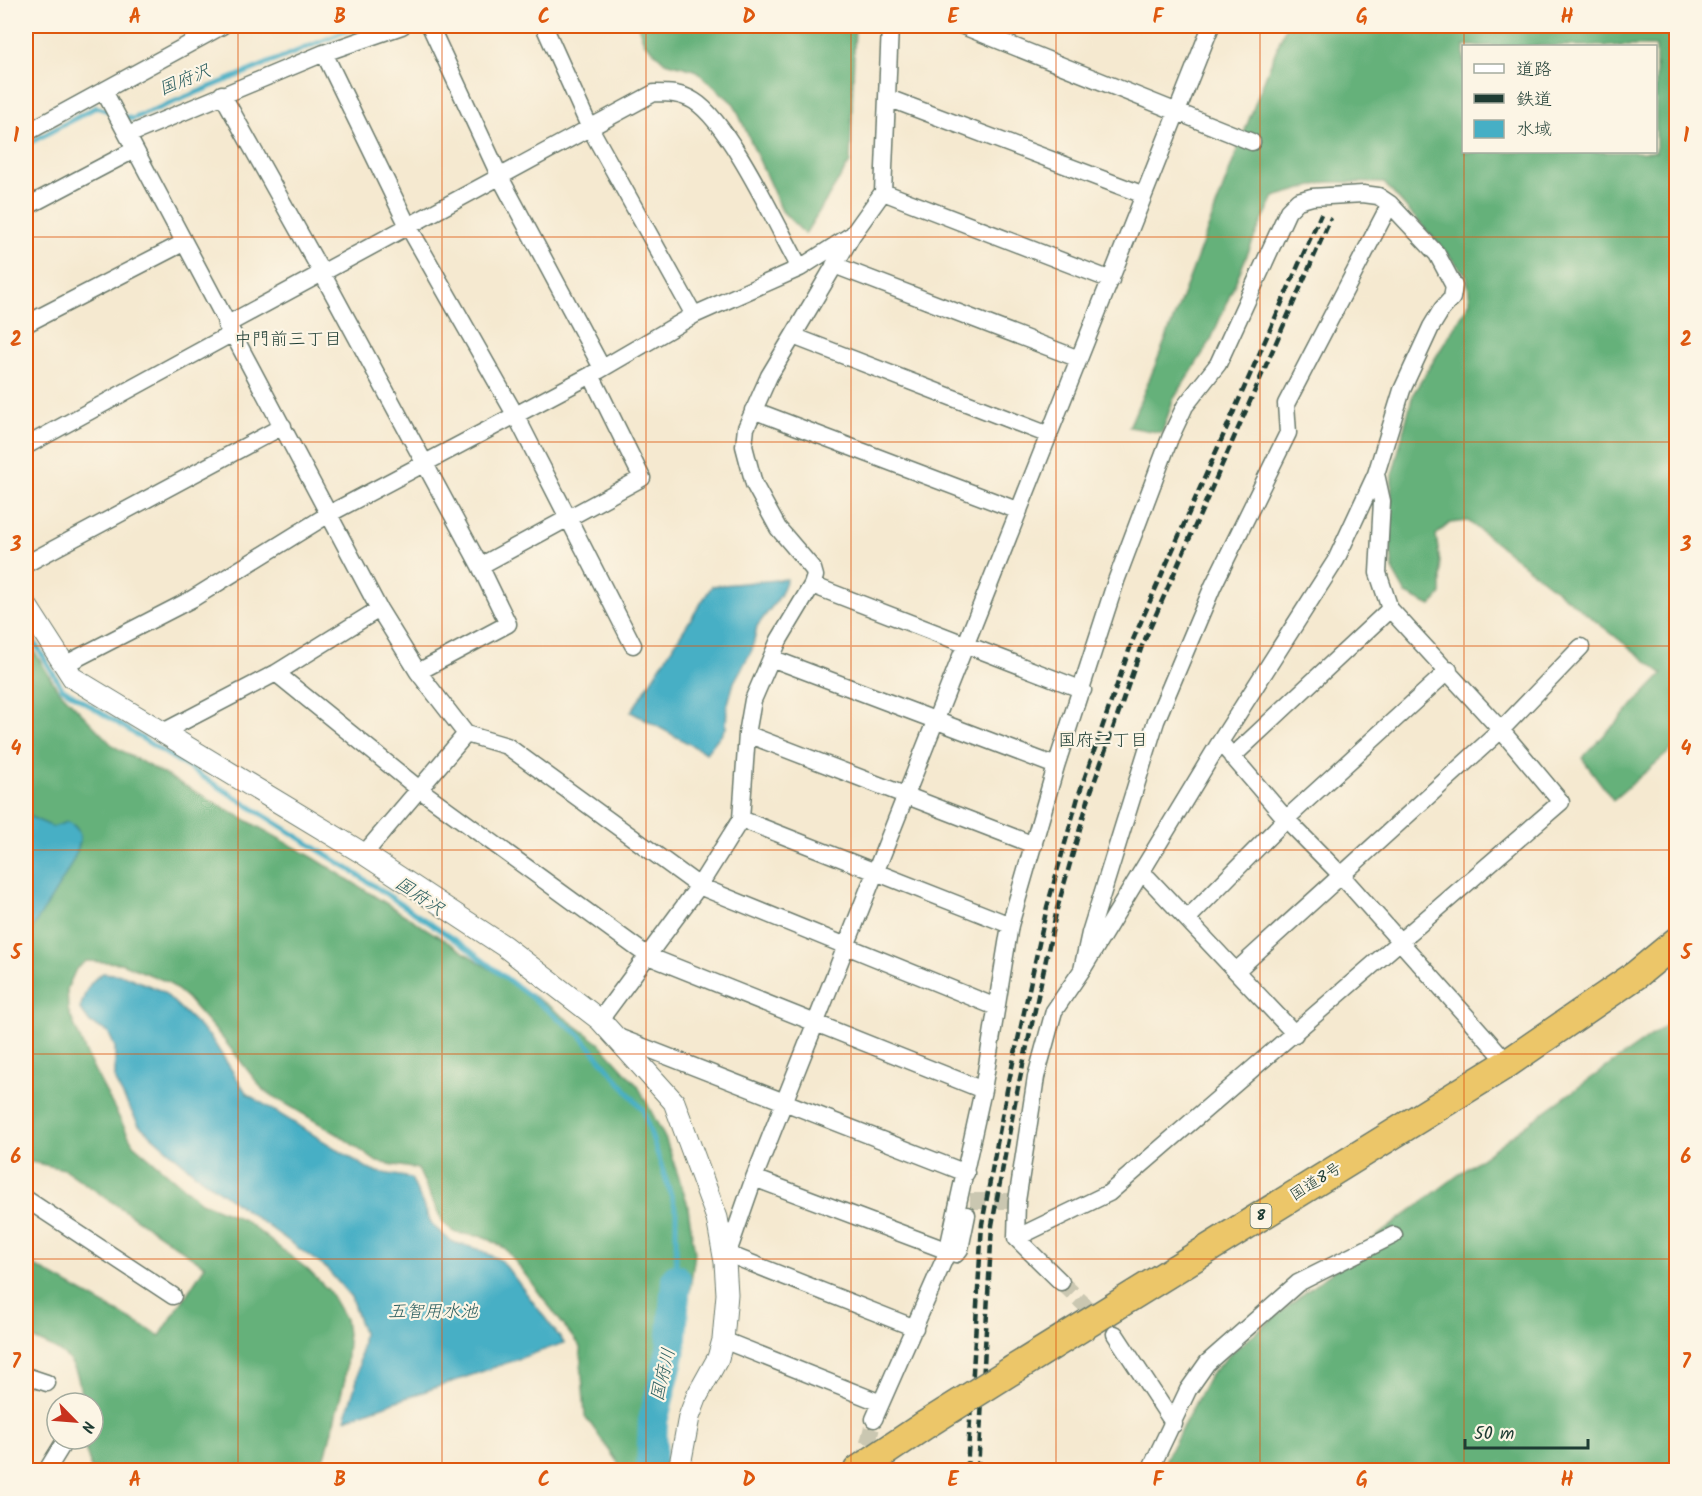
<svg xmlns="http://www.w3.org/2000/svg" width="1702" height="1496" viewBox="0 0 1702 1496" font-family="Kalam,'Klee One',sans-serif">
<style>
.forest{fill:#65b17a;stroke:#427757;stroke-width:1.5;fill-rule:evenodd}
.water{fill:#46afc5;stroke:#32767c;stroke-width:1.5}
.lines{fill:none;stroke-linecap:round;stroke-linejoin:round}
.stream{stroke:#46afc5;stroke-width:5}
.river{stroke:#46afc5;stroke-width:30}
.minor-tunnel{stroke:#cac7b1;stroke-width:16;stroke-dasharray:16 8;stroke-linecap:butt}
.minor-casing{stroke:#6a796b;stroke-width:19}
.tertiary-casing{stroke:#6a796b;stroke-width:23}
.trunk-casing{stroke:#6a796b;stroke-width:31}
.minor{stroke:#fff;stroke-width:16}
.tertiary{stroke:#fff;stroke-width:21}
.trunk{stroke:#ecc669;stroke-width:28}
.rail{stroke:#1f3d34;stroke-width:4.5;stroke-dasharray:9 4.5;stroke-linecap:butt}
.trunk-bridge-casing{stroke:#6a796b;stroke-width:31;stroke-linecap:butt}
.trunk-bridge{stroke:#ecc669;stroke-width:28}
.grid{fill:none;stroke:#de580e;stroke-width:1.5;stroke-opacity:0.55}
.labels{text-anchor:middle;dominant-baseline:central;stroke-width:4.5;stroke-linejoin:round;paint-order:stroke}
.shield{fill:#fcf5e5;stroke:#617469;stroke-width:1.5}
.shield-label{font-size:15px;font-weight:bold;fill:#1f3d34}
.street-label{font-size:16px;fill:#1f3d34;stroke:#fcf5e5}
.water-label{font-size:18px;font-style:italic;fill:#2b5f60;stroke:#fcf5e5}
.neighbourhood-label{font-size:18px;fill:#1f3d34;stroke:#fcf5e5}
.neatline{fill:none;stroke:#de580e;stroke-width:2}
.grid-label{font-size:20px;text-anchor:middle;font-weight:bold;fill:#de580e}
</style>
<rect width="100%" height="100%" fill="#fcf5e5"/>
<filter id="ink" filterUnits="userSpaceOnUse"><feTurbulence type="fractalNoise" baseFrequency=".0167" numOctaves="2"/><feDisplacementMap in="SourceGraphic" scale="12" xChannelSelector="R" yChannelSelector="G"/><feConvolveMatrix kernelMatrix="1 2 1 2 8 2 1 2 1" color-interpolation-filters="sRGB"/></filter>
<filter id="wash" filterUnits="userSpaceOnUse"><feTurbulence type="fractalNoise" baseFrequency=".008" numOctaves="4" result="noise"/><feDisplacementMap in="SourceGraphic" scale="24" xChannelSelector="R" yChannelSelector="G"/><feGaussianBlur stdDeviation="1.35" result="paint"/><feColorMatrix in="noise" values="0 0 0 0 0 0 0 0 0 0 0 0 0 0 0 0 0 1.4 0 .05"/><feComposite in="paint" operator="in"/></filter>
<g filter="url(#wash)">
<rect width="100%" height="100%" fill="#f5e9d0"/>
<path class="forest" d="M638,26H855L850,162L805,234L782,211L734,104L695,70L665,62L644,42Z
M1286,26H1676V746L1613,800L1582,758L1663,674L1468,521L1450,523L1436,535L1441,570V594L1431,606L1406,594L1393,571L1390,538L1392,476L1413,394L1470,302L1467,276L1384,183L1327,182L1274,197L1256,234L1210,342L1173,400L1162,433L1129,427C1187,296 1231,158 1286,26ZM1464,46H1656V152H1464Z
M26,638L56,687L113,746L314,858L549,1006L599,1043L638,1086L666,1140L687,1202L695,1253L688,1303L670,1372L665,1415L653,1470H623L585,1416L580,1347L506,1249L485,1237L456,1233L443,1223L418,1169L377,1162L339,1135L264,1091L224,1040L187,998L168,982L121,963L86,961L76,969L67,989L68,1010L89,1060L133,1144L201,1202L244,1220L307,1269L329,1291L345,1319L348,1342L345,1379L326,1454L315,1470H92L82,1439H93V1403H81C81,1359 64,1351 26,1336V1261L160,1336L205,1266L64,1169L26,1161Z
M1676,1018V1470H1160L1210,1375L1231,1353C1374,1234 1524,1125 1676,1018Z"/>
<path class="water" d="M787,579L780,596L757,626L752,650L734,682L727,707L726,728L706,753L631,712L712,586Z
M26,815L53,827L67,822C75,825 80,830 80,839C79,860 38,918 26,938Z
M103,973L123,975L162,991L211,1038L247,1094L372,1171L411,1178L432,1225L452,1242L478,1249L502,1261L564,1343L345,1419L357,1380L363,1333L351,1297L326,1268L197,1175L139,1125L115,1081V1047L108,1032L90,1023L80,1009C85,992 88,982 103,973Z"/>
<g class="lines">
<path class="stream" d="M122,116L132,119L359,26
M26,145L96,107L111,112
M26,628L62,688L349,869L468,949L580,1035L643,1110L676,1210V1279"/>
<path class="river" d="M651,1470L653,1421L671,1350L676,1279"/>
</g>
</g>
<g filter="url(#ink)">
<g class="lines">
<path class="minor-tunnel" d="M970,1201H1017
M1061,1282L1115,1334
M862,1467L874,1419"/>
<defs>
<path id="minor" d="M430,26L500,177L602,368
M544,26L589,126L694,315
M963,26L1252,142
M324,53L407,224L516,416L633,645
M104,91L379,609L418,672L466,734L507,746L699,886L996,1007
M222,94L322,273L480,566L508,624L418,672
M888,98L1144,195
M26,133L222,26
M128,135L324,53L402,26
M883,192L1111,280
M26,207L134,150
M834,265L1079,359
M26,324L183,243
M226,325L654,93C668,93 681,93 694,101C730,123 778,228 800,268
M793,336L1049,435
M753,410L1019,511
M26,446L231,334
M26,564L283,426
M480,566L642,478L591,375
M812,585L1083,690
M771,658L1056,766
M64,665L192,599L329,514L591,375L694,315L800,268L850,236
M276,673L419,789L648,956L983,1090
M163,732L276,673L379,609
M747,734L1034,845
M1220,742L1286,819L1340,874L1508,1063
M1232,757L1390,609
M741,819L1010,925
M364,854L466,734
M1148,878L1295,1034
M1187,919L1286,819L1449,670
M1082,970L1054,1011L1036,1077L1017,1201L1016,1238L1109,1193L1561,802L1501,730L1390,609L1378,573L1382,501L1376,474
M1236,971L1501,730L1581,647
M600,1020L699,886L741,819L747,734L753,700L779,640L812,585L815,576L813,569L778,528L754,484L744,446L746,428L769,376L793,336L853,234L883,192L890,26
M618,1037L966,1173
M754,1178L956,1254L960,1249L967,1215
M26,1199L173,1296
M1016,1238L1061,1282
M728,1254L915,1328
M725,1261L754,1178L1211,26
M1115,1334L1174,1424
M723,1340L881,1403
M26,1376L47,1383
M874,1419L947,1253L983,1090L1010,925L1056,766L1116,581L1170,438L1185,406L1218,364L1288,211L1298,201L1312,197L1363,194L1378,196L1390,204L1437,254L1454,286L1452,298L1442,309L1431,327L1402,390L1376,474L1336,560L1220,742L1082,970L1090,933L1156,721L1213,586L1288,433L1286,404L1390,204
M47,1470L66,1439
M1150,1470L1188,1390L1207,1363L1298,1283L1394,1235"/>
<path id="tertiary" d="M26,605L73,678L364,854L504,946L600,1020L674,1102L717,1218L725,1262L727,1294L723,1340L718,1358L697,1396L689,1417L679,1470"/>
<path id="trunk" d="M1014,1369L1508,1063L1636,975L1676,942
M858,1470L925,1425"/>
</defs>
<use href="#minor" class="minor-casing"/>
<use href="#tertiary" class="tertiary-casing"/>
<use href="#trunk" class="trunk-casing"/>
<use href="#minor" class="minor"/>
<use href="#tertiary" class="tertiary"/>
<use href="#trunk" class="trunk"/>
<path class="rail" d="M967,1470L982,1224L1007,1090L1047,907L1079,794L1132,642L1321,214
M978,1470L992,1225L1017,1092L1057,909L1089,797L1142,646L1331,218"/>
<defs>
<path id="trunk-bridge" d="M925,1425L1014,1369"/>
</defs>
<use href="#trunk-bridge" class="trunk-bridge-casing"/>
<use href="#trunk-bridge" class="trunk-bridge"/>
</g>
</g>
<path class="grid" d="M238,26V1470M442,26V1470M646,26V1470M851,26V1470M1056,26V1470M1260,26V1470M1464,26V46M1464,152V1470M26,237H1676M26,442H1676M26,646H1676M26,850H1676M26,1054H1676M26,1259H1676"/>
<g class="labels">
<rect class="shield" x="1250.5" y="1204" width="21" height="24" rx="4.5"/>
<g class="shield-label">
<text x="1261" y="1216">8</text>
</g>
<g class="street-label">
<text transform="translate(1316 1182) rotate(-32)">国道8号</text>
</g>
<g class="water-label">
<text transform="translate(185 81) rotate(-22)">国府沢</text>
<text transform="translate(419 897) rotate(34)">国府沢</text>
<text x="433" y="1312">五智用水池</text>
<text transform="translate(664 1375) rotate(-77)">国府川</text>
</g>
<g class="neighbourhood-label">
<text x="288" y="340">中門前三丁目</text>
<text x="1103" y="741">国府二丁目</text>
</g>
</g>
<rect width="1702" height="1496" fill="none" stroke="#fcf5e5" stroke-width="66"/>
<rect x="1462" y="45" width="195" height="108" fill="#fcf5e5" stroke="#a4ab9e" stroke-width="1.5"/>
<rect x="1474" y="64" width="30" height="9" fill="#ffffff" stroke="#a4ab9e" stroke-width="1.5"/>
<text x="1516" y="75" font-size="18" fill="#1f3d34">道路</text>
<rect x="1474" y="94" width="30" height="9" fill="#1f3d34" stroke="#a4ab9e" stroke-width="1.5"/>
<text x="1516" y="105" font-size="18" fill="#1f3d34">鉄道</text>
<rect x="1474" y="120" width="30" height="18" fill="#46afc5" stroke="#a4ab9e" stroke-width="1.5"/>
<text x="1516" y="135" font-size="18" fill="#1f3d34">水域</text>
<g transform="translate(75 1421) rotate(115)"><circle r="28" fill="#fcf5e5" stroke="#a4ab9e" stroke-width="1.5"/>
<path d="M0-4.5L10 22L0 15L-10 22Z" fill="#c8321e"/>
<text y="-9" font-size="16" font-weight="bold" text-anchor="middle" fill="#1f3d34">N</text>
</g>
<path d="M1465 1439v9h123v-9" fill="none" stroke="#1f3d34" stroke-width="3"/>
<text x="1474" y="1439" font-size="18" fill="#1f3d34" stroke="#fcf5e5" stroke-width="4.5" paint-order="stroke">50 m</text>
<rect x="33" y="33" width="1636" height="1430" class="neatline"/>
<g class="grid-label">
<text x="135" y="23">A</text>
<text x="340" y="23">B</text>
<text x="544" y="23">C</text>
<text x="749" y="23">D</text>
<text x="953" y="23">E</text>
<text x="1158" y="23">F</text>
<text x="1362" y="23">G</text>
<text x="1567" y="23">H</text>
<text x="16" y="142">1</text>
<text x="1686" y="142">1</text>
<text x="16" y="346">2</text>
<text x="1686" y="346">2</text>
<text x="16" y="551">3</text>
<text x="1686" y="551">3</text>
<text x="16" y="755">4</text>
<text x="1686" y="755">4</text>
<text x="16" y="959">5</text>
<text x="1686" y="959">5</text>
<text x="16" y="1163">6</text>
<text x="1686" y="1163">6</text>
<text x="16" y="1368">7</text>
<text x="1686" y="1368">7</text>
<text x="135" y="1486">A</text>
<text x="340" y="1486">B</text>
<text x="544" y="1486">C</text>
<text x="749" y="1486">D</text>
<text x="953" y="1486">E</text>
<text x="1158" y="1486">F</text>
<text x="1362" y="1486">G</text>
<text x="1567" y="1486">H</text>
</g>
</svg>
